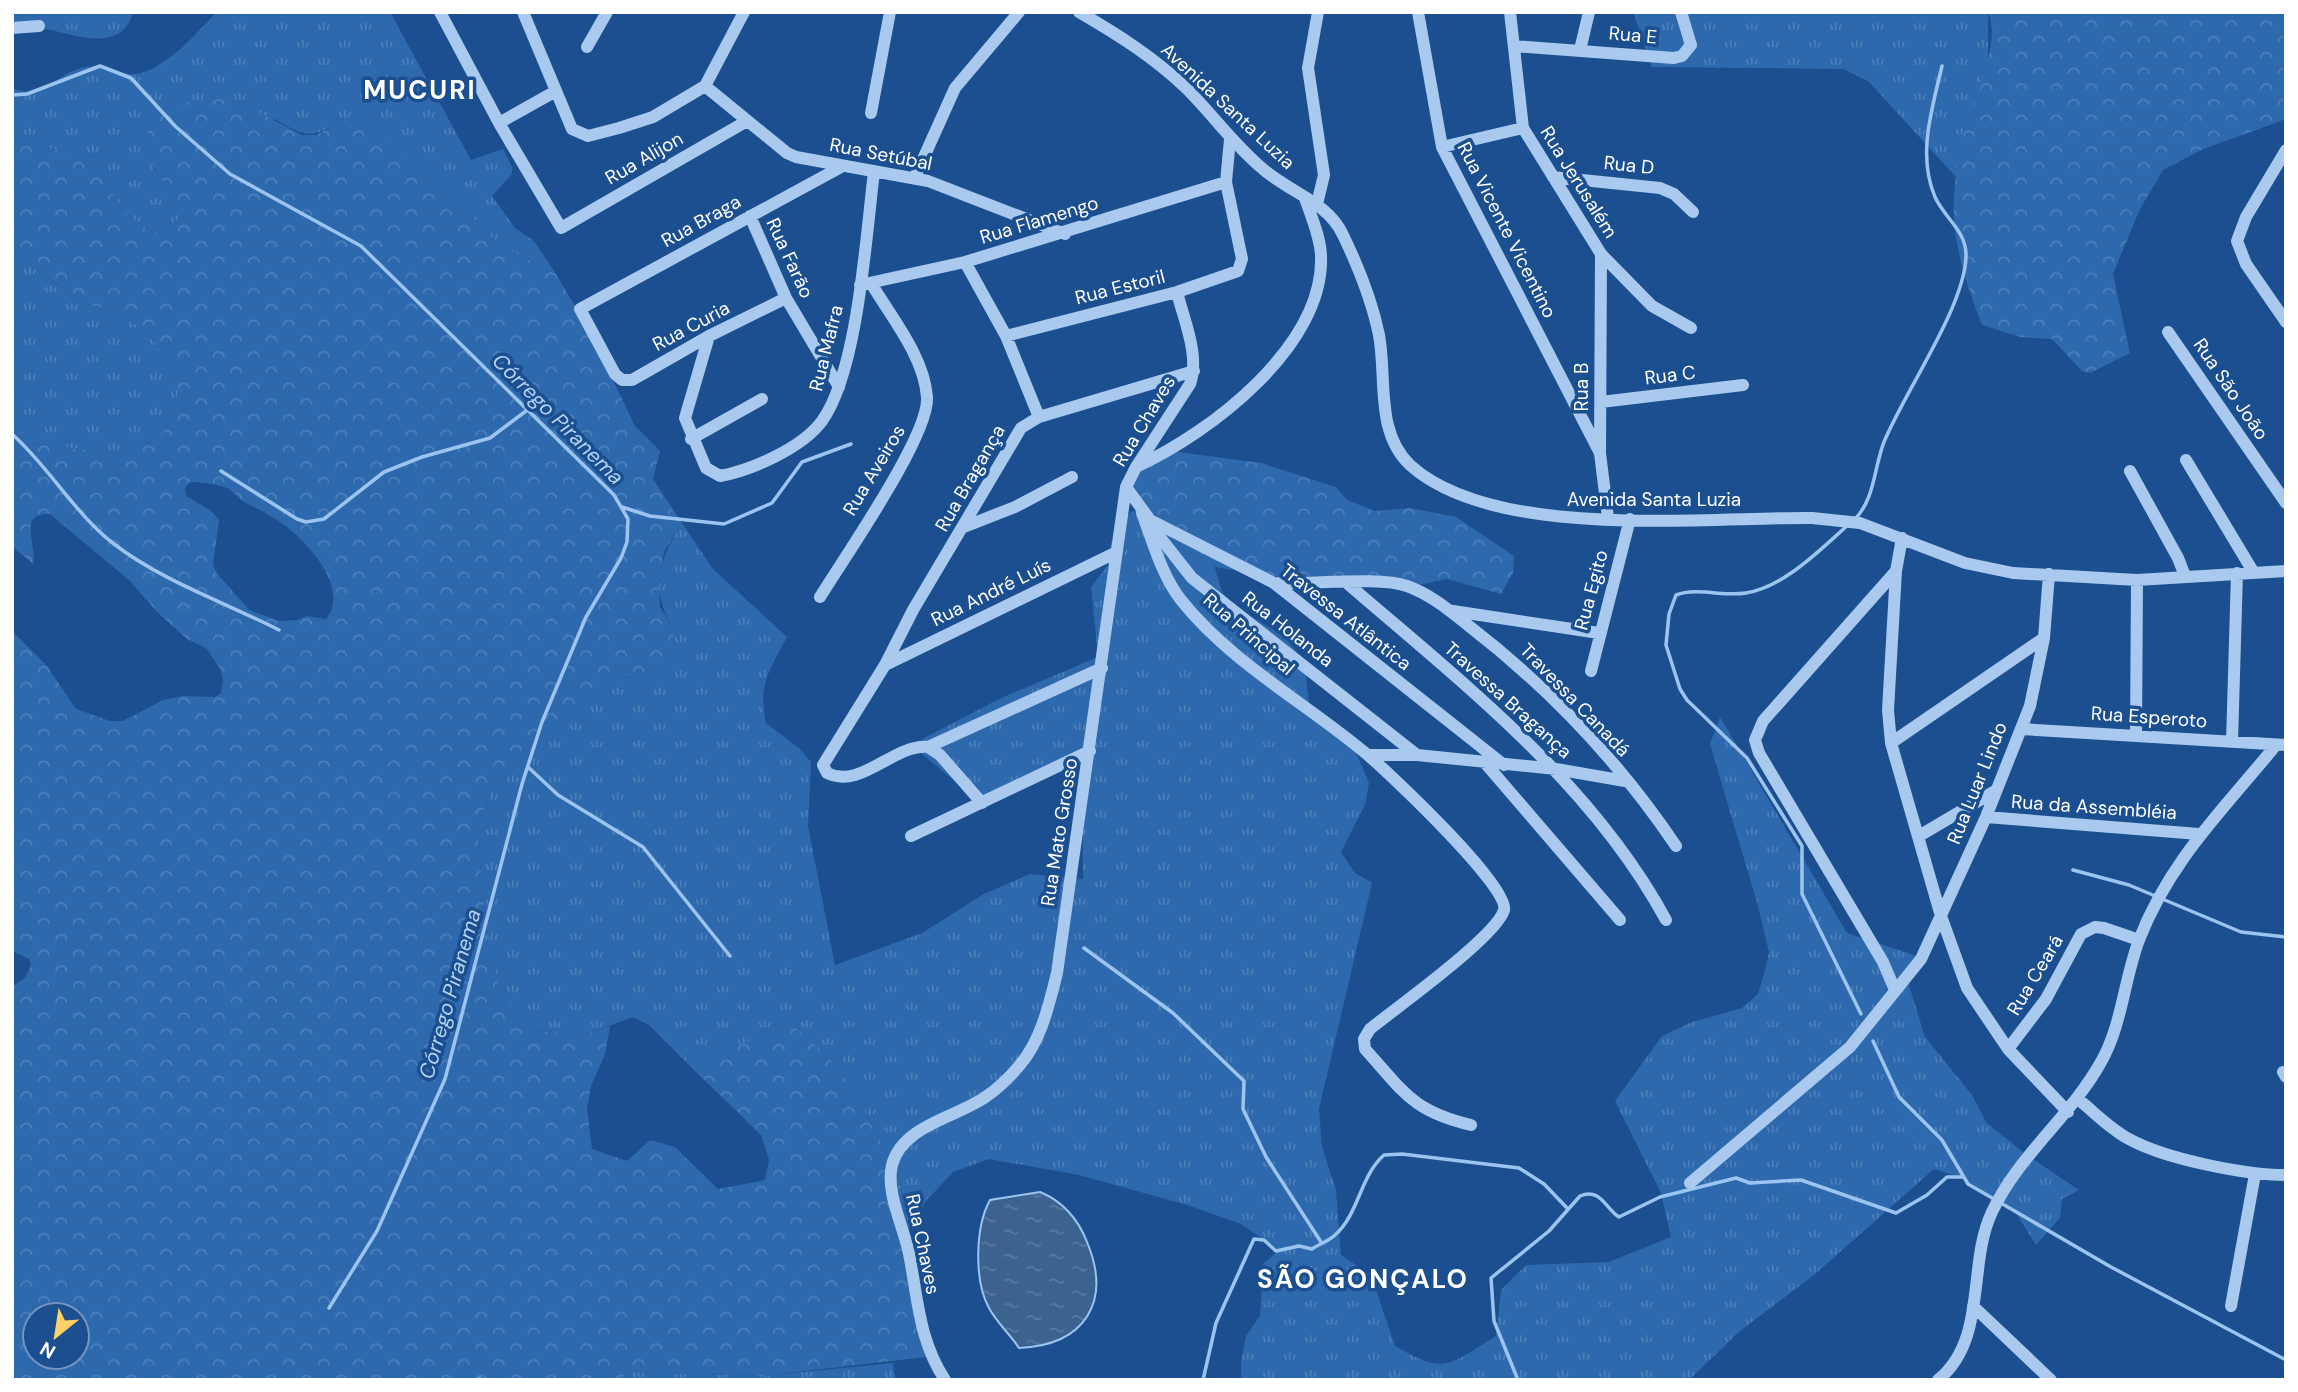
<svg xmlns="http://www.w3.org/2000/svg" width="2298" height="1392" viewBox="0 0 2298 1392" font-family="'DM Sans',sans-serif">
<style>
.grass{fill:url(#grass-tufts)}
.forest{fill:url(#forest-crowns);fill-rule:evenodd}
.water{fill:url(#water-ripples);stroke:#9cc4f0;stroke-width:2}
.lines{fill:none;stroke-linecap:round;stroke-linejoin:round}
.stream{stroke:#9cc4f0;stroke-width:3.5}
.minor{stroke:#a9c9ee;stroke-width:12}
.labels{text-anchor:middle;dominant-baseline:central;stroke-width:7;stroke-linejoin:round;paint-order:stroke}
.street-label{font-size:19px;fill:#fff;stroke:#1b4f8f}
.water-label{font-size:21px;font-style:italic;fill:#b5d3f5;stroke:#1b4f8f}
.district-label{font-size:26px;font-weight:bold;letter-spacing:2px;fill:#fff;stroke:#1b4f8f}
</style>
<defs>
<pattern id="grass-tufts" width="24" height="20" patternUnits="userSpaceOnUse" patternTransform="scale(1.75)"><rect width="24" height="20" fill="#2e69ad"/><path d="M3 7l-1-3M5 7V3M7 7l1-3M15 17l-1-3M17 17v-4M19 17l1-3" fill="none" stroke="#4d80b9"/></pattern>
<pattern id="forest-crowns" width="20" height="18" patternUnits="userSpaceOnUse" patternTransform="scale(1.75)"><rect width="20" height="18" fill="#2e69ad"/><path d="M2 6a3 3 0 1 1 6 0M12 15a3 3 0 1 1 6 0" fill="none" stroke="#4d80b9"/></pattern>
<pattern id="water-ripples" width="26" height="14" patternUnits="userSpaceOnUse" patternTransform="scale(1.75)"><rect width="26" height="14" fill="#3c6290"/><path d="M2 4q2-2 4 0t4 0M15 11q2-2 4 0t4 0" fill="none" stroke="#597aa1"/></pattern>
</defs>
<rect width="100%" height="100%" fill="#1b4f8f"/>
<path class="grass" d="M12,12H133C122,55 73,34 46,29C35,28 23,28 12,29Z
M216,12H390L471,160L503,149L512,167V174L492,196L515,228L534,241L556,274L498,244L442,186L378,125L344,119C311,139 308,139 275,119L153,167L173,193L183,215L159,236C126,217 112,208 107,167L93,156L12,142V88C44,101 54,75 81,68C101,63 116,76 135,74C162,72 199,32 216,12Z
M1633,12H1988V66L1962,135L1956,177L1868,81L1843,69L1652,67Z
M12,248L49,279L90,305L113,310L142,329L171,358L177,379V415L160,436L123,455L33,443L12,433Z
M1142,508L1210,552L1222,592L1235,607L1284,636L1304,661L1309,703L1352,743L1369,783L1365,805L1341,852L1355,873L1372,883L1319,1109L1322,1147L1336,1190L1341,1255L1371,1275L1395,1346C1446,1376 1448,1365 1496,1336L1501,1290L1526,1265L1609,1262L1671,1237L1661,1193L1615,1101L1662,1036L1692,1022L1742,1008L1758,994L1766,967L1769,952L1758,906L1710,744L1720,717L1847,933L1920,957L1907,979L1925,1037L1972,1095L1986,1122L2024,1153L2079,1190L2062,1199L2060,1218L2036,1245L2014,1210L1964,1179L1934,1169L1814,1275L1740,1331L1689,1380H1241V1362L1246,1336L1260,1316L1263,1264L1279,1250L1241,1224L1187,1205L1079,1175L989,1159L953,1172L926,1201L908,1230L900,1180L856,1094L830,1058L729,1049L696,1072L649,1025L633,1017L587,1034L533,1031L499,985L488,945L477,830L495,781L535,740L614,677L649,678L672,626C649,588 660,558 682,523L713,569L787,637C769,671 758,684 766,723L800,749L811,762L808,826L835,965L922,933L984,894L1030,874L1083,879L1082,751L980,809L958,784L915,748L924,738L1001,698L1098,657L1091,587L1108,565L1111,543L1118,526L1131,512Z
M893,1363L895,1380H619L631,1372L762,1376Z"/>
<path class="forest" d="M1988,12H2286V119L2201,150L2163,170L2140,209L2113,274L2130,353L2090,373L2082,371L2052,339L2020,337L1982,325C1966,283 1951,241 1954,195C1956,176 1957,155 1962,136C1970,106 2003,42 1988,12Z
M225,94L302,135H317L344,119L378,125L442,186L498,244L556,274L587,326L635,426L660,451L653,479L682,523L664,552L659,581L660,607L672,626L677,653L649,678L614,677L535,740L495,781L477,830L488,945L499,985L533,1031L587,1034L610,1026L605,1054L591,1086L587,1109L592,1149L627,1161L650,1140L675,1147L718,1189L765,1180L769,1160L761,1135L696,1072L729,1049L792,1025L830,1058L856,1094L900,1180L926,1357L762,1376L631,1372L619,1380H12V987L25,978L31,965L29,959L12,951V631L47,666L76,709L110,721H123L163,700L182,696L215,697L221,693L223,681L220,669L207,649L187,639L158,613L129,580L50,514C16,513 38,546 33,564L12,546V433L33,443L123,455L160,436L177,415V379L171,358L142,329L113,310L90,305L49,279L12,248V142L93,156L107,167C112,208 126,217 159,236L182,215C166,176 139,166 150,121L179,105ZM190,482C200,482 217,484 227,488C233,491 238,498 244,502C253,507 263,511 272,517C300,532 353,587 326,619L307,616L297,620L279,621L249,610L216,572L213,564L219,520L210,510L186,496L185,488ZM35,1315H77V1357H35Z
M1170,451L1261,463L1336,487L1347,500L1375,511L1410,508L1456,517L1514,556L1513,573L1501,594L1447,579L1419,585L1335,586L1215,567L1209,552L1142,508L1130,490L1139,471Z"/>
<path class="water" d="M1040,1192C1062,1201 1078,1219 1087,1242C1112,1302 1085,1345 1019,1348C1010,1334 997,1323 989,1308C974,1281 975,1227 990,1200Z"/>
<g class="lines">
<path class="stream" d="M12,95L27,94L100,66L131,78L175,126L230,174L361,246L614,495L628,519L627,542L621,558L586,617L542,722L522,784L445,1079L377,1231L329,1308
M12,434C49,467 75,514 114,544C162,581 224,602 279,630
M221,471L297,519L306,522L324,519L384,472L422,457L490,438L526,411
M622,507L650,516L724,524L772,503L802,462L851,444
M1854,520C1875,500 1874,467 1884,442C1905,391 1964,308 1966,257C1967,231 1945,219 1935,197C1917,155 1932,109 1942,66
M1848,525C1821,549 1784,587 1746,593C1723,597 1698,587 1676,595L1669,614L1666,645L1680,689L1687,700L1747,758L1802,846V894L1861,1014
M528,767L558,795L643,847L730,956
M2073,870L2129,885L2241,932L2286,937
M1084,948L1173,1013L1244,1081L1243,1109L1266,1157L1321,1242
M1873,1041L1899,1097L1942,1140L1968,1184L2111,1267L2286,1360
M479,1379L483,1380
M1203,1380L1216,1323L1254,1239L1264,1240L1276,1251L1299,1246L1312,1249C1319,1244 1329,1241 1335,1235C1359,1214 1360,1176 1384,1155L1402,1154L1519,1168L1544,1184L1568,1209
M1518,1380L1494,1321L1491,1278L1549,1231L1580,1196C1600,1187 1606,1209 1619,1217L1660,1197L1736,1178L1750,1183L1801,1180L1896,1213L1927,1195L1947,1177H1963"/>
<path class="minor" d="M440,12L499,123L561,228L747,121
M523,12L572,129L588,136L619,128L653,117L705,86L744,12
M1079,12C1117,34 1155,58 1187,89C1213,115 1234,145 1263,169C1289,192 1328,202 1343,235C1358,266 1372,301 1379,335C1387,378 1375,432 1410,465C1494,541 1704,517 1812,518L1860,523L1965,563L2013,573L2137,580L2286,571
M1418,12L1442,147L1600,453
M1510,12L1523,128L1601,254L1652,306L1691,328
M12,28L39,26
M1515,46L1674,58L1682,56L1691,45L1681,12
M587,47L607,12
M1580,50L1589,12
M705,86L787,153L796,157L928,181L1065,234
M871,113L890,12
M499,123L556,91
M1442,147L1523,128
M2286,150L2246,217L2237,241L2246,264L2286,322
M915,177L955,88L1019,12
M1553,177L1660,188L1674,194L1693,212
M1317,204L1324,175L1308,68L1318,12
M750,216L786,298L839,387
M1601,254L1600,453L1608,518
M965,262L1006,336L1039,417
M860,285L965,262L1226,182
M786,298L709,336L632,380H622L615,374L580,309L841,167
M2168,332L2286,503
M709,336L685,418L706,468L720,476C752,470 802,448 822,421C858,371 866,235 874,172
M1006,336L1177,292L1238,271L1242,259L1226,182L1230,139
M1601,402L1743,385
M691,439L762,399
M2186,460L2254,573
M1136,467C1210,433 1325,346 1321,255C1320,236 1311,216 1305,198
M2130,471L2178,558L2185,576
M1126,487L1150,520L1274,583L1504,765
M1142,513C1153,542 1162,576 1181,600C1232,664 1308,704 1369,756C1391,775 1510,887 1504,910C1497,936 1396,1008 1370,1029L1364,1039L1365,1049C1404,1092 1412,1111 1471,1125
M964,527L1015,507L1072,477
M1155,531L1192,578L1417,755
M1902,538L1896,571L1888,710L1891,743L1941,916L1967,988L2008,1049L2068,1112
M1274,583C1309,585 1379,576 1407,586C1430,594 1450,611 1469,626C1548,687 1620,763 1676,846
M1348,584C1465,685 1591,782 1666,920
M820,597C844,558 930,435 927,397C924,356 891,317 871,283
M1453,611L1599,633
M885,665L1115,553
M1591,671L1630,519
M2021,729L2286,745
M2136,736L2137,580
M2232,742L2237,573
M1891,743L2044,638
M928,747L1102,668
M1368,755H1417L1556,769L1625,781
M1486,764L1620,920
M982,803L940,755L928,747C893,744 861,790 827,773L823,765L885,665L913,610L1021,428L1039,417L1194,371
M1986,817L2199,834
M911,836L1090,751
M1919,836L1995,791
M1895,990L1883,962L1759,753L1755,740L1763,721L1896,571
M2008,1049L2046,999L2081,934L2095,927L2104,928L2139,940
M2283,1072L2286,1077
M2078,1099C2094,1112 2110,1129 2129,1139C2165,1159 2245,1175 2286,1175
M1690,1183L1850,1047L1921,959L1986,817L2030,706L2044,638L2049,574
M1973,1306L2051,1380
M2231,1306L2255,1174
M945,1380C920,1342 918,1302 910,1259C906,1230 885,1195 892,1165C902,1126 954,1118 984,1098C996,1090 1009,1078 1019,1066C1041,1041 1049,1005 1057,973L1126,487L1136,467L1190,384C1200,355 1184,321 1177,292
M1938,1380C1988,1339 1967,1264 1992,1212C2018,1156 2071,1116 2101,1062C2122,1025 2124,980 2139,940C2170,860 2223,810 2276,745"/>
</g>
<g class="labels">
<g class="street-label">
<text transform="translate(1633 35) rotate(5)">Rua E</text>
<text transform="translate(1228 106) rotate(43)">Avenida Santa Luzia</text>
<text transform="translate(881 154) rotate(11)">Rua Setúbal</text>
<text transform="translate(644 158) rotate(-30)">Rua Alijon</text>
<text transform="translate(1629 165) rotate(6)">Rua D</text>
<text transform="translate(1579 182) rotate(58)">Rua Jerusalém</text>
<text transform="translate(1039 220) rotate(-17)">Rua Flamengo</text>
<text transform="translate(701 221) rotate(-29)">Rua Braga</text>
<text transform="translate(1507 230) rotate(63)">Rua Vicente Vicentino</text>
<text transform="translate(790 258) rotate(65)">Rua Farão</text>
<text transform="translate(1120 287) rotate(-14)">Rua Estoril</text>
<text transform="translate(691 326) rotate(-28)">Rua Curia</text>
<text transform="translate(826 348) rotate(-76)">Rua Mafra</text>
<text transform="translate(1670 375) rotate(-7)">Rua C</text>
<text transform="translate(1581 387) rotate(-90)">Rua B</text>
<text transform="translate(2231 389) rotate(56)">Rua São João</text>
<text transform="translate(1144 421) rotate(-59)">Rua Chaves</text>
<text transform="translate(874 470) rotate(-59)">Rua Aveiros</text>
<text transform="translate(970 478) rotate(-60)">Rua Bragança</text>
<text x="1654" y="499">Avenida Santa Luzia</text>
<text transform="translate(1591 590) rotate(-75)">Rua Egito</text>
<text transform="translate(991 592) rotate(-26)">Rua André Luís</text>
<text transform="translate(1346 617) rotate(38)">Travessa Atlântica</text>
<text transform="translate(1288 629) rotate(38)">Rua Holanda</text>
<text transform="translate(1249 634) rotate(41)">Rua Principal</text>
<text transform="translate(1508 700) rotate(42)">Travessa Bragança</text>
<text transform="translate(1575 700) rotate(46)">Travessa Canadá</text>
<text transform="translate(2149 717) rotate(4)">Rua Esperoto</text>
<text transform="translate(1977 783) rotate(-68)">Rua Luar Lindo</text>
<text transform="translate(2094 807) rotate(4)">Rua da Assembléia</text>
<text transform="translate(1059 832) rotate(-81)">Rua Mato Grosso</text>
<text transform="translate(2035 975) rotate(-59)">Rua Ceará</text>
<text transform="translate(923 1244) rotate(78)">Rua Chaves</text>
</g>
<g class="water-label">
<text transform="translate(558 419) rotate(45)">Córrego Piranema</text>
<text transform="translate(450 994) rotate(-74)">Córrego Piranema</text>
</g>
<g class="district-label">
<text x="420" y="90">MUCURI</text>
<text x="1363" y="1279">SÃO GONÇALO</text>
</g>
</g>
<rect width="2298" height="1392" fill="none" stroke="#ffffff" stroke-width="28"/>
<g transform="translate(56 1336) rotate(210)"><circle r="33" fill="#1b4f8f" stroke="#7695bc" stroke-width="2"/>
<path d="M0-5L12 26L0 18L-12 26Z" fill="#ffd166"/>
<text y="-10" font-size="19" font-weight="bold" text-anchor="middle" fill="#ffffff">N</text>
</g>
</svg>
